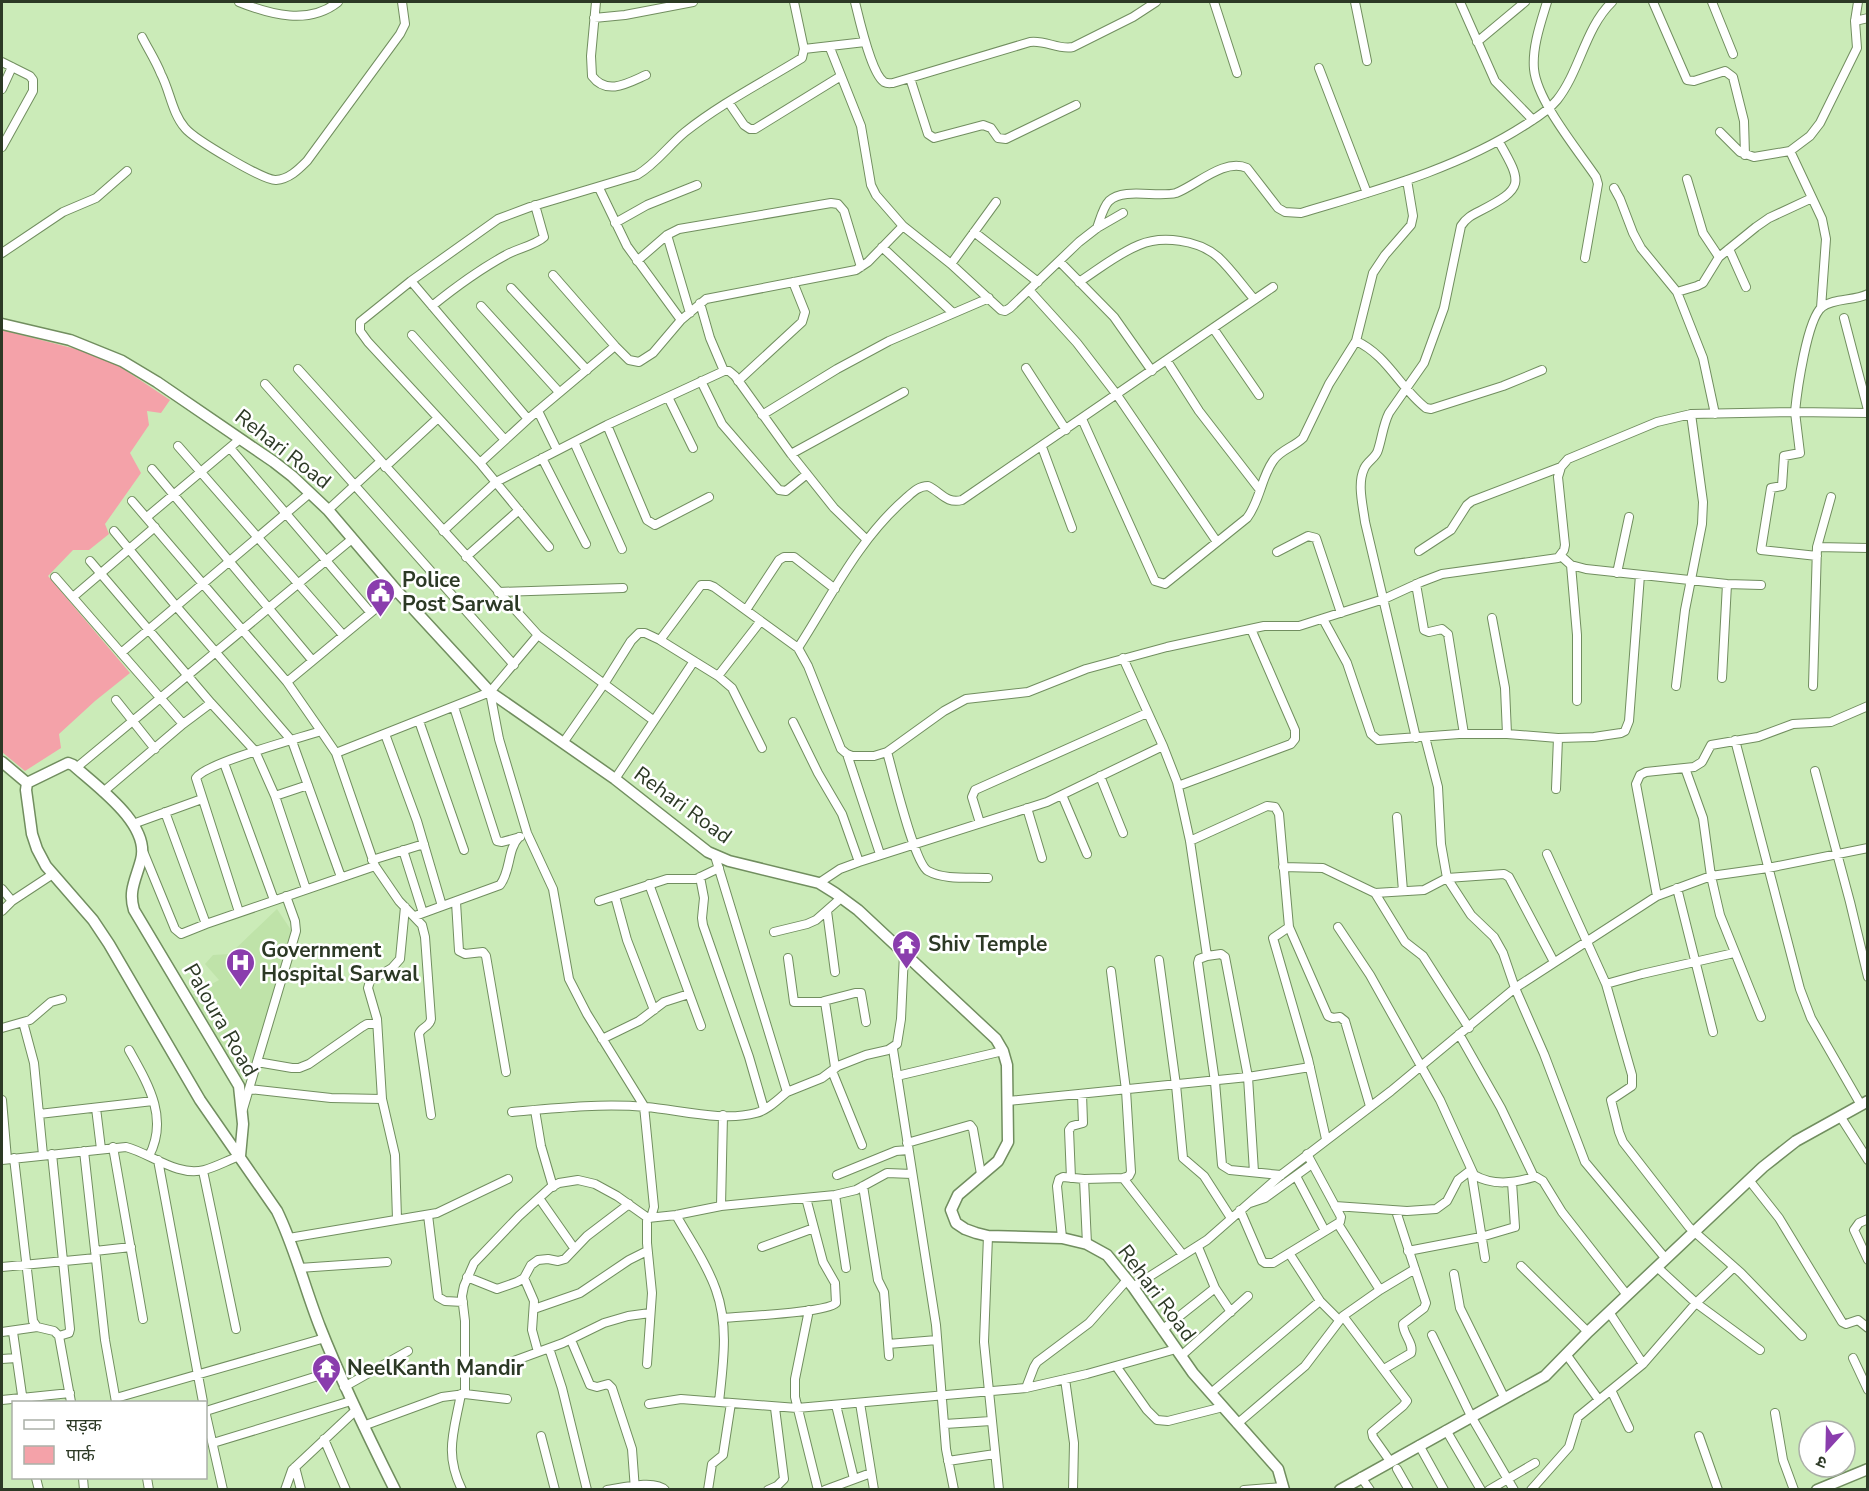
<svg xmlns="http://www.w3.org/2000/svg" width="1869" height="1491" viewBox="0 0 1869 1491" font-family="'Nunito Sans','Noto Sans Devanagari',sans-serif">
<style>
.built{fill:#bfe3a9}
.green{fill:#f4a2a9}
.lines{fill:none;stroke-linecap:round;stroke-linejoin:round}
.street-casing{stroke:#718e5f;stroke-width:10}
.secondary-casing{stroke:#718e5f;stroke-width:13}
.street{stroke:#fff;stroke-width:8}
.secondary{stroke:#fff;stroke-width:10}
.labels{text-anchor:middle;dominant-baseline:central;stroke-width:5;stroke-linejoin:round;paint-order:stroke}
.street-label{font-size:21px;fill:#2c3925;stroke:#fff}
.poi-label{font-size:21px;font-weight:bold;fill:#2c3925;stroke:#fff;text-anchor:start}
</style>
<rect width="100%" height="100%" fill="#cbebb8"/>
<path class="built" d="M277,909L291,930L251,1070L240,1077L190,996L219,980L205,964L213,955L230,954Z"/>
<path class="green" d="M2,330L80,350L113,362L170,400L161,413L147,411L149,425L130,453L141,473L105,524L109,534L89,550H73L48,576L130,673L95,701L59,734L61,748L25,771L2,752Z"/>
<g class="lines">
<defs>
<path id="street" d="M239,2C271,15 309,25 338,2
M596,2L591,56L592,76C607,96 628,83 646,75
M855,2C859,18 871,73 884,82C888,84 890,83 893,83L1030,42C1046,40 1058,50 1073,47L1133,17L1156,2
M1214,2L1237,73
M1355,2L1367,61
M1460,2L1495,81L1533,120
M1547,2C1541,22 1532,47 1534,69C1537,101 1577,149 1596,177L1598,184L1585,258
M1653,2L1687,80L1694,81L1725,71L1733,77L1744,121L1745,155
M1712,2L1733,54
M594,18L625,15L693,2
M1855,21L1868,18
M142,37C148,49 156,61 161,74C170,91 172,113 185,128C194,139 264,181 276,180C289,179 298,170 307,161L400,34L405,24L402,2
M1477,42L1525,2
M830,48L861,126L871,185L876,195L903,226L951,264L1001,310L1005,311L1010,308L1079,242L1097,228L1123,213
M804,49L865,42
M2,62L30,76L33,80V91L2,147
M1319,68L1367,193
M910,78L928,134L934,138L983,125L991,128L998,138L1006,139L1076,105
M2,89L12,67
M729,103L744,125L750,129H755L841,76
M1720,132L1740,152L1754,157L1790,151L1810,136L1820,123L1857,48L1855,21L1858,2
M1790,151L1822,219L1826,239L1821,308
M1687,179L1703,233L1719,257
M599,188L627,246L681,320
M1614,188L1620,199L1633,233L1641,248L1677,292L1703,358L1715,414
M615,223L647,205L697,185
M1097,228C1100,220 1103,207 1109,201C1124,187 1157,198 1176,193C1197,185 1224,158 1247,168L1278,208L1285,212L1301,213C1377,190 1457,169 1525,125C1536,118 1548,111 1557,100C1580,71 1585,28 1612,2
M974,232L1038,282
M667,235L690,313
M882,247L953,313
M1729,249L1746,287
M2,253L63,212L96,198L127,171
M637,261L667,235L679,229L831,203L838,204L844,211L861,267
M1059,261L1114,317L1152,371
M951,264L996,202
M553,275L615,346L629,360L639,362L653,353L681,320L706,299L856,270L868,262L903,226
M411,281L528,419
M1079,282C1099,269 1117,254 1139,245C1162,235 1199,240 1218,257C1231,269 1242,285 1254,299
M511,288L587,370
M1029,290L1077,343L1117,395L1217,542
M1677,292L1697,286L1703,283L1719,257L1756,227L1769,218L1812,198
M700,303L710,338L724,371
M432,306C453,289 482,268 506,255C516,249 536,245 544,237L535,205
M481,306L559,392
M1844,318L1868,410
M1213,328L1259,395
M412,335L505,440
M1356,341C1387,355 1400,388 1426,408L1431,409L1503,386L1542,370
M1167,361L1199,411L1260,490
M1026,368L1066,430
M298,369L538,635L653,720
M701,381L722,424L779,490L786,491L807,474
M738,381L802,322L805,312L793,282
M265,384L514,665
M668,397L693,448
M538,411L557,450
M762,415L837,369L889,341L989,298
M1082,419L1155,581L1165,584L1247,518C1260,501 1261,478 1273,461C1280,450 1294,447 1303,438L1329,384L1356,341L1373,273L1385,255L1411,225L1413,216L1407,180
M607,425L647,520L655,525L709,497
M574,442L622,549
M178,446L343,635
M1042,447L1072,528
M230,448L370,612
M791,454L904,392
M542,458L586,544
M480,463L528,419L615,346
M385,467L438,418
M152,469L312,660
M132,501L287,682L321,731L336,753L375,866L399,901L422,925L425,937L431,1019C430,1027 421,1027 419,1034L431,1115
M328,510L380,462
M147,517L240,439
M114,531L176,606L292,741L341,877
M443,531L496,482L607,425L724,371H729L735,376L791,454L834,508L866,539
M549,547L480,463L368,342L360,331V322L411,281L498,219L530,207L637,175C656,164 668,146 685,132C720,104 763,82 802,58L804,49L794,2
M1817,547L1868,548
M1419,551L1451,530L1467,505L1472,501L1561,467
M1277,552L1308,536L1316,538L1341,613
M1561,556L1571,565L1586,569L1727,584L1761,585
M1817,556L1761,550L1771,488L1782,486L1784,456L1800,453L1795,412L1868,413
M466,557L519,510
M90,561L211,703L255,751L275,796L306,889
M1571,565L1577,635V701
M1617,573L1629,517
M55,577L183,724
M1416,584L1424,630L1429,632L1442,629L1448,634L1464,734
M498,592L623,588
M73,597L155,527
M746,610L779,560L784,557H794L835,589
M1492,618L1505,688L1507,734
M1323,619L1347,663L1371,734L1378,740L1459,734H1507L1558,738L1594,737L1621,733L1625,731L1629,721L1640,575
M660,640L701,585H709L714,587L798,648L808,666L841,749L847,754L852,756H874L887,752L944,711L966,699L1028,692L1086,669L1167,647L1264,626H1299L1384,599L1421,582L1442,574L1558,558L1564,550L1565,545L1558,477L1561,467L1568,459L1657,422L1691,414L1795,412C1797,391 1807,319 1822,307C1834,298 1854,301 1868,294
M798,648C831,597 858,540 905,499C912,493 918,486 928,486C941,492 946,504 962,500L1273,287
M121,653L310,493
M718,676L760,622
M1722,678L1727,584
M287,682L397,591
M1676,686L1685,610L1702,524L1703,502L1691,414
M1813,686L1817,547L1831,497
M490,692L499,739L527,833L553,889L569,979L587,1014L644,1106L654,1207L652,1214L647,1221V1243L652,1293L647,1364
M116,700L155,749
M454,707L497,841L502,842L520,837
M419,721L464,850
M793,722L818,773L842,814L859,862
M385,734L417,821L442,906
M1425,737L1438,787L1441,844L1447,878L1471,915L1494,937L1503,953L1515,988L1544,1054L1585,1162L1666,1259
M1416,738L1365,522C1363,506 1357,484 1364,469C1367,461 1376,458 1378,450C1382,438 1383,425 1389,413L1424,363L1444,308L1461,226C1466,218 1472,215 1480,211C1524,188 1523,184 1499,142
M1735,740L1800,989L1811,1018L1861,1105
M563,743L604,684L631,641L639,633H645L660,640L718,676L732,688L762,748
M887,752C893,772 914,863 928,871C944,880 970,877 988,878
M336,753L490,692L538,635
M847,754L880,854
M224,763L274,900
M76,768L352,539
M1685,768L1703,818L1711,876L1720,915L1761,1017
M1815,771L1850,902L1868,977
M1100,776L1123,833
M615,779L694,661
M1178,786L1291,744L1295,739V730L1251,629
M1556,789L1558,738
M103,792L183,724L211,703
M1062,795L1087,854
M275,796L308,785
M1027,808L1042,858
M165,812L206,924
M1397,817L1403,891
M980,823L972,797L975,790L1147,713
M133,824L202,799
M1190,841L1267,806L1275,807L1279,814L1289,927L1273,938L1308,1059L1326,1139
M403,850L423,913
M143,851L175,929L181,934L206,924L375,866
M1547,854L1606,984L1632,1075V1086L1611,1100L1619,1132L1623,1142L1689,1227L1741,1273L1802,1336
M715,856L787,1092L822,1078L838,1066L866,1055L888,1050L897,1044L901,1019L904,954
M372,860L424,844
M1283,867L1323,868L1375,893L1424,890L1447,878L1504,874L1509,877L1554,962
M700,877L704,898L702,918L703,925L749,1057L764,1109
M819,883L840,869L859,862L1047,802L1163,746
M649,884L701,1026
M1677,888L1713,1032
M2,889L12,901L2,911
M1375,893L1405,942L1423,956L1469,1028
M615,896L627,940L654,1010
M1657,896L1636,784L1640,775L1646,772L1694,767L1702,762L1711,745L1758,737L1793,724L1831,722L1868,706
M12,901L53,874
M599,901L667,879H696L719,868
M456,902L459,951L465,954L483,952L486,956L506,1072
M827,911L835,972
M239,912L196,778C205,763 300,738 321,731
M415,916L500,885C511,871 507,850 519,837
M1289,927L1328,1016L1333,1018L1340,1017L1345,1021L1370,1106
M1338,927L1370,975L1440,1100L1474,1175C1493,1186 1514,1183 1534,1177
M774,932L807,924L816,920L841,898
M1207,956L1199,959L1198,963L1215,1082L1222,1165L1230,1170L1281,1175
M788,958L794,1002H825L835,1067
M1159,960L1176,1085L1183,1158L1204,1176L1231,1218
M1606,984L1642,974L1734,953
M824,1001L855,993H861L866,1022
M23,1022L34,1063L43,1155
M2,1028L30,1020L51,1002L62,999
M1459,1034L1501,1108L1533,1175L1543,1181L1562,1212L1627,1295
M602,1039L639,1021L664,1002L689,994
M893,1049L936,1325L946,1449L954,1490
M129,1050C148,1084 169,1118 149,1156
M257,1062L292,1068H299L309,1064L362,1027L367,1024H376
M832,1071L862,1145
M897,1076L1003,1051
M250,1089L331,1098L382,1099
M2,1100L7,1159
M1008,1101L1248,1077L1225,957L1221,954L1207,956L1190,841L1177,782L1163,746L1123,658
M96,1108L101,1149
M243,1109L296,931L295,921L286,896
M535,1110L541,1146L553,1187
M512,1112C556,1108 602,1103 646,1107C680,1110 723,1122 756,1113C768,1110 778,1099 787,1092
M39,1114L153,1101
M1840,1116L1868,1160
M907,1143L970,1125L973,1129L981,1174
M113,1147L143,1319
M84,1151L105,1340L116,1402
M52,1154L70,1329L69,1333L59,1336
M14,1158L33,1321L37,1327L54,1331L59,1336L71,1402
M2,1160L126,1147C150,1153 177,1177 204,1170C216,1167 228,1160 240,1156
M158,1160L203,1402
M203,1171L236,1329
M1254,1172L1248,1077L1310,1067
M837,1175L896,1151L908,1150
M1296,1176L1325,1231
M1071,1178L1069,1130L1072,1126L1083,1123L1082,1094
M1123,1178L1183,1255
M1084,1179L1087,1244
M1749,1180L1779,1218L1842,1322L1846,1324L1858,1320L1868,1328
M863,1186L878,1280L884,1292L889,1356
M835,1195L846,1268
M539,1198L574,1248
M1250,1203L1265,1198L1312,1164
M721,1206L723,1115
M1335,1206L1407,1211L1436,1209L1447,1201L1458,1180L1471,1170L1485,1258
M1240,1210L1262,1261L1265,1263H1273L1340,1222L1341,1217L1307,1154
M428,1215L438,1297L445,1301L463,1302
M676,1215C690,1240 707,1264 716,1290C729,1326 723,1364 719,1402
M397,1219L395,1155L382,1099L377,1019L368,988L370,981L392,968L400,959L405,907
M1868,1219L1859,1223L1854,1230L1868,1260
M1338,1224L1380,1290
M988,1236L984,1342L999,1490
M289,1238L437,1213L508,1179
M1062,1238L1057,1186L1059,1179L1063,1177L1084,1179L1123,1178L1129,1176L1131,1172L1126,1090L1111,971
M762,1247L814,1228
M1198,1247L1215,1288L1231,1312
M95,1251L131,1247
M1408,1251L1481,1237L1515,1227L1512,1182
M1289,1253L1320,1301L1339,1320
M1521,1266L1588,1332
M2,1267L96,1258
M1657,1267L1696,1303L1760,1350
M299,1268L387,1262
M1454,1274L1460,1308L1504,1397
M467,1277L497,1289L517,1282L524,1278L531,1265L538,1260L548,1259L558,1261L565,1259L587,1236L629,1204
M524,1278L534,1301L532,1330L538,1352
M1133,1287L1207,1240L1281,1175L1391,1091L1515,988L1657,896L1711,876L1768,868L1868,848
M534,1309L580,1293L629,1260L647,1251
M809,1310L795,1379V1397L818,1490
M1609,1312L1643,1364
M1343,1316L1407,1401L1403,1406L1372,1432L1373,1437L1390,1461
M723,1318C742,1316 826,1313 836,1303L835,1283L823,1262L806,1198
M1162,1330L1215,1288
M2,1332L37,1327
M13,1332L23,1402
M1432,1335L1471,1416L1514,1490
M571,1340L590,1385L597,1387L608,1384L612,1388L632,1449L635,1490
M888,1344L937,1340
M549,1348L562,1388L587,1490
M1566,1354L1599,1400
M1181,1356L1248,1296
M1853,1358L1868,1390
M2,1359L16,1358
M511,1362L563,1343L604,1323L628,1316L650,1313
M1116,1366L1147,1410L1157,1420L1168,1421L1223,1407
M1384,1369L1411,1353C1414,1343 1403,1335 1403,1324L1424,1308L1426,1303L1396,1211
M1065,1379L1074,1443L1073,1490
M344,1387L408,1351
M1026,1388L1034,1367L1037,1362L1089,1323L1127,1280
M1611,1390L1629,1428
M1211,1393L1320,1301
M461,1394C454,1432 444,1453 462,1490
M465,1394V1321L462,1296L464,1286L474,1263L519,1216L550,1188L559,1183L578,1180L595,1184L617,1196L648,1218L676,1215L721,1206L835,1195L856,1190L887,1173L912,1174
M116,1398L325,1338
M2,1400L70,1393
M860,1403L874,1490
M649,1404L681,1399L797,1408L1026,1388L1087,1374L1176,1349
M836,1405L854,1479
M206,1411L337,1370
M1775,1413L1783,1460L1794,1490
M206,1415L223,1490
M945,1424L991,1421
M1237,1424L1305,1366L1343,1316L1380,1290L1415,1269
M363,1426L442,1397L465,1394L507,1399
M1446,1430L1481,1490
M541,1436L555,1490
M1699,1436L1718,1490
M324,1439L346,1490
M213,1443L351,1401
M1419,1445L1444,1490
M948,1461L995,1454
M295,1467L301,1490
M1397,1469L1409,1490
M1361,1477L1370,1490
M36,1478L39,1490
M83,1478L84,1490
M147,1478L149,1490
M285,1490L292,1470L355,1411
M607,1490C621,1488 655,1479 665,1490
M708,1490L712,1464L723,1455L731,1403
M768,1490L777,1486L784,1479L775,1408
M825,1490L871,1473
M1244,1490L1283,1487
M1489,1490L1535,1463
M1531,1490L1569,1447L1578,1417L1643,1364L1696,1303L1734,1267"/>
<path id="secondary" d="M2,324L70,340L122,361L157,382L274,462L292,476L328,510L397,591L490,692L615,779L708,852L729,861L819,883L835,893L858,910L996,1039L1003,1051L1007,1065L1008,1142L998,1161L958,1195L951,1210L956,1223L965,1229L976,1233L988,1236L1062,1238L1087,1244L1107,1255L1133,1287L1193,1373L1278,1469L1284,1490
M2,762L27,783
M27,783L26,790L32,834L37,849L46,866L93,920L109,944L200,1100L277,1211C295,1248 305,1289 320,1327C342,1383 368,1436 395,1490
M27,783L68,763L73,765C96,786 151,824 141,860C136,879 128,891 134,910L239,1086L243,1124L240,1156
M1340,1490L1545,1376L1588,1332L1763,1167L1796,1141L1868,1101
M1817,1490L1868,1469"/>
</defs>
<use href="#street" class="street-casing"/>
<use href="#secondary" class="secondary-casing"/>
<use href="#street" class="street"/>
<use href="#secondary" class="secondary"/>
</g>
<defs>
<symbol id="civic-pin" viewBox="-11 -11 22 30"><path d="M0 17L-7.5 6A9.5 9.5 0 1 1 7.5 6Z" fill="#8a3dad" stroke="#fff"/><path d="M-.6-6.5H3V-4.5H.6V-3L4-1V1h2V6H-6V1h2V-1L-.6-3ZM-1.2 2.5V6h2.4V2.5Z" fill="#fff"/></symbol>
<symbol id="temple-pin" viewBox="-11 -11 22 30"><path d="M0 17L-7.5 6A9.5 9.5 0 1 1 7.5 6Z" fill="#8a3dad" stroke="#fff"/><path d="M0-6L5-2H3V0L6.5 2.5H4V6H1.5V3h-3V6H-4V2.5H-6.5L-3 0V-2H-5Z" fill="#fff"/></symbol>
<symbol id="hospital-pin" viewBox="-11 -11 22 30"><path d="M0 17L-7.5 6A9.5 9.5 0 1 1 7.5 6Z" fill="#8a3dad" stroke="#fff"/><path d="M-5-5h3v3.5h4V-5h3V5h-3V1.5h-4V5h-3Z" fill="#fff"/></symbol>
</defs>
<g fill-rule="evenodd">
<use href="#civic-pin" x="364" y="576" width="33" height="45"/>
<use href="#temple-pin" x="890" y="928" width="33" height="45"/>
<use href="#hospital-pin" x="224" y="946" width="33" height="45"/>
<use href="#temple-pin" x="310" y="1352" width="33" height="45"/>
</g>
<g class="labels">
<g class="street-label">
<text transform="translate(283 449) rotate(38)">Rehari Road</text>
<text transform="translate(683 805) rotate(36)">Rehari Road</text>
<text transform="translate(221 1020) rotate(60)">Paloura Road</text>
<text transform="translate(1157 1293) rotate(53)">Rehari Road</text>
</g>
<g class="poi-label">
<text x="402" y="580">Police<tspan x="402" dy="24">Post Sarwal</tspan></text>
<text x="928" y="944">Shiv Temple</text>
<text x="261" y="950">Government<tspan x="261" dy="24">Hospital Sarwal</tspan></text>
<text x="347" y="1368">NeelKanth Mandir</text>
</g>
</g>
<rect width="1869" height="1491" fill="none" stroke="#2c3925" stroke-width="6"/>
<rect x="12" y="1401" width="195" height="78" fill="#ffffff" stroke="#abb0a8" stroke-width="1.5"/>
<rect x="24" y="1420" width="30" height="9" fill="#ffffff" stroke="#abb0a8" stroke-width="1.5"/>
<text x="66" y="1431" font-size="18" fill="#2c3925">सड़क</text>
<rect x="24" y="1446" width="30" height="18" fill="#f4a2a9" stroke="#abb0a8" stroke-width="1.5"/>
<text x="66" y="1461" font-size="18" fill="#2c3925">पार्क</text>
<g transform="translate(1827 1449) rotate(202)"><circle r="28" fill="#ffffff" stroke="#abb0a8" stroke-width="1.5"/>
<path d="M0-4.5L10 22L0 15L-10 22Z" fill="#8a3dad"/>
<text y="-9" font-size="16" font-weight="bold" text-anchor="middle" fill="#2c3925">उ</text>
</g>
</svg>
